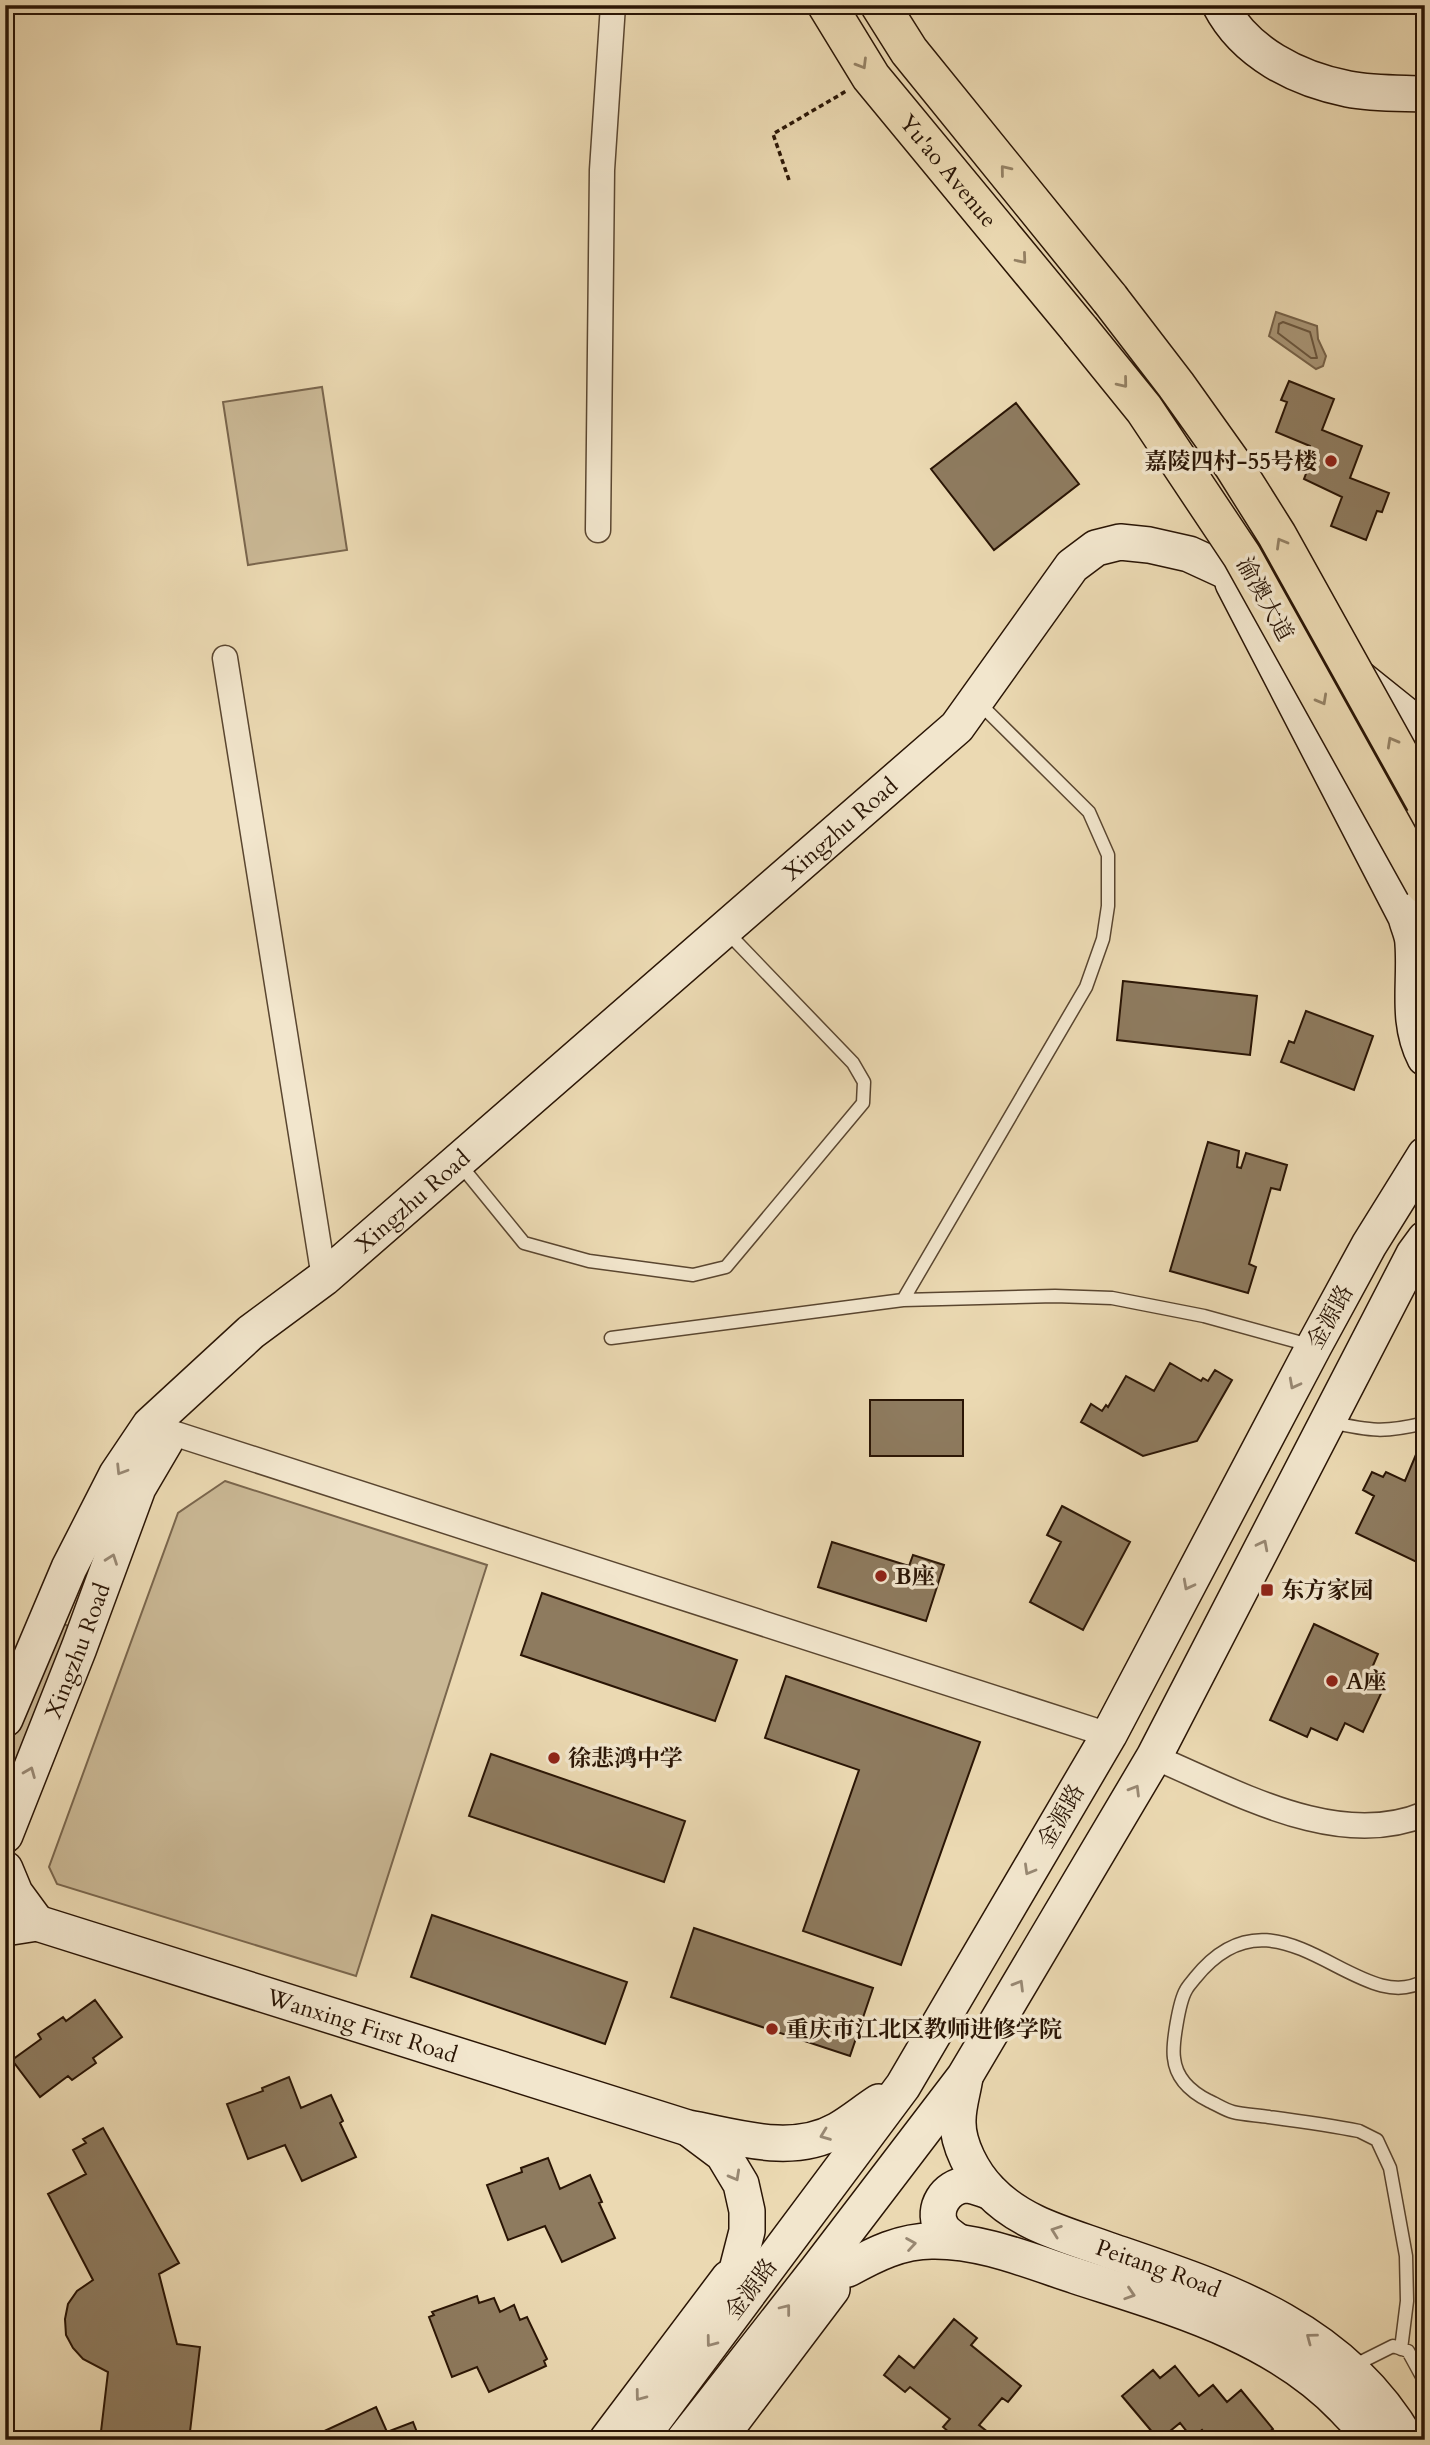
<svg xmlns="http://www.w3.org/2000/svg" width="1430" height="2445" viewBox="0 0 1430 2445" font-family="Cardo,'Noto Serif SC',serif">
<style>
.green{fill:#cab895;stroke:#7a664d;stroke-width:2}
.water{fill:#a99677;stroke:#766249;stroke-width:2}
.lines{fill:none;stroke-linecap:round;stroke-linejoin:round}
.shore{stroke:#6a563e;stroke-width:2}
.building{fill:#8e7b5f;stroke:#2a1505;stroke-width:2}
.lane-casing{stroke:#5a4630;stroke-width:15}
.street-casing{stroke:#5a4630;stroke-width:27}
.secondary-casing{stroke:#2a1505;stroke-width:38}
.primary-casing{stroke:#2a1505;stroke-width:41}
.path{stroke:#2a1505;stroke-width:3.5;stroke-dasharray:5 3.5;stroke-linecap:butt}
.lane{stroke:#f2e6cd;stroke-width:12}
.street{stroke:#f2e6cd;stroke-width:24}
.secondary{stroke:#f2e6cd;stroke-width:35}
.primary{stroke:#ebd9b2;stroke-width:38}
.primary-bridge-casing{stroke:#2a1505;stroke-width:41;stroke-linecap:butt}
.primary-bridge{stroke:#ebd9b2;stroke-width:38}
.oneway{stroke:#948164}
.oneway2{stroke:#988873}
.poi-dot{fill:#8f2418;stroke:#f2e6cd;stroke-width:2.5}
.labels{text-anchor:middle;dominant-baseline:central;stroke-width:7;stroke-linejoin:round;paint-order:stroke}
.street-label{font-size:23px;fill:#2a1505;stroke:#f2e6cd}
.poi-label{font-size:23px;font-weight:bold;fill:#2a1505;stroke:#f2e6cd;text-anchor:start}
</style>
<rect width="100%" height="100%" fill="#ebd9b2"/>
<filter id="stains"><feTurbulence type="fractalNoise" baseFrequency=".00286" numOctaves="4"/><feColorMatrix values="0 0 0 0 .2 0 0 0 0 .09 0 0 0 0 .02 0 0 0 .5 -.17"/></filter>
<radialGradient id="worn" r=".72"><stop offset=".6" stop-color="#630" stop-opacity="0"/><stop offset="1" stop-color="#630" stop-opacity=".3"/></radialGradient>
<path class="green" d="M322,387L347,550L248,565L223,402Z
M225,1481L487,1565L356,1976L57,1884L49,1867L178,1513Z
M58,1622L74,1628L5,1798V1740Z"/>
<path class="water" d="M1276,312L1317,326L1318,339L1326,356L1323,366L1316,369L1269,336Z"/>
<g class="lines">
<path class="shore" d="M1283,322L1310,332L1317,358H1311L1278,333L1279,324Z"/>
</g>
<path class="building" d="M1289,381L1334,399L1322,430L1362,446L1350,478L1389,493L1382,512L1377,511L1366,540L1331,526L1342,497L1304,479L1315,450L1310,447V446L1276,432L1287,402L1281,400Z
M1016,403L1079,484L994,550L931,469Z
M1123,981L1257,996L1250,1055L1117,1040Z
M1306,1011L1373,1036L1354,1090L1281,1062L1289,1041L1294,1043Z
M1208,1142L1239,1151L1237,1167L1241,1168L1246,1153L1287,1165L1280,1190L1271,1188L1249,1264L1256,1267L1248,1293L1170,1271Z
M1170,1363L1201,1381L1203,1378L1208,1381L1215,1370L1232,1380L1197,1441L1143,1456L1081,1422L1091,1404L1102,1411L1106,1405L1108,1407L1126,1376L1154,1391Z
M870,1400H963V1456H870Z
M1425,1433V1566L1356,1533L1374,1496L1363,1490L1372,1472L1383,1477L1386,1472L1405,1481Z
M1062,1506L1130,1542L1083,1630L1030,1602L1061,1542L1047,1535Z
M832,1542L909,1566L913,1555L944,1565L926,1621L818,1587Z
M542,1593L737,1660L715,1721L521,1655Z
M1314,1624L1378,1654L1368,1677L1385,1685L1363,1732L1345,1723L1337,1740L1311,1728L1307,1737L1270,1720Z
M786,1676L980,1742L901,1965L803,1931L859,1770L765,1738Z
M491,1754L685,1821L664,1882L469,1816Z
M432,1915L627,1982L605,2044L411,1977Z
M694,1928L873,1988L850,2056L671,1997Z
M95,2000L122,2037L93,2058L96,2063L72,2080L68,2076L40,2097L12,2060L41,2039L38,2034L63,2017L66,2021Z
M289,2077L301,2108L331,2095L343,2121L340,2123L356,2157L302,2181L285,2145L248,2159L227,2104L263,2091L262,2088Z
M103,2128L179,2263L159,2274L177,2344L200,2347L189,2440H100L108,2372L83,2359L73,2348L66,2335L65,2319L68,2304L77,2291L93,2280L48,2194L86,2174L73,2150L86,2143L83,2139Z
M548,2158L560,2189L590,2175L602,2202L599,2203L615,2238L562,2262L545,2226L508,2240L487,2185L522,2172L521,2168Z
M477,2296L479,2303L494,2298L500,2312L514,2305L520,2320L527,2317L547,2359L544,2361L546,2366L489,2392L477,2367L452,2377L429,2317L434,2315L432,2312Z
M954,2319L977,2338L971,2345L1021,2386L1008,2402L1002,2398L979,2425L998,2440H958L943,2427L950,2419L910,2387L905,2392L884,2375L899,2356L914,2368Z
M1175,2366L1199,2396L1213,2385L1227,2402L1241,2390L1273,2429L1260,2440H1210L1202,2430L1192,2438L1180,2423L1159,2440L1122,2396L1153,2370L1160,2378Z
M376,2407L387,2432L413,2422L420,2440H305Z"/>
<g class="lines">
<defs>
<path id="lane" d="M458,1162L524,1243L589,1261L693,1275L726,1267L863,1103L864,1082L853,1063L725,930
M903,1300L1086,987L1103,939L1108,906V855L1089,812L977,701
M611,1338L903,1300L1055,1296L1112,1298L1204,1316L1313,1346
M1330,1422C1371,1431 1384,1433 1425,1423
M1401,2349L1407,2301L1406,2256L1390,2168L1377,2140L1359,2131C1329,2125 1299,2121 1269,2117C1258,2115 1244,2115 1233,2112C1225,2110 1216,2104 1209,2101C1191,2092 1176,2078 1174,2058C1172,2045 1179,2002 1186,1990C1188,1986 1192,1982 1195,1978C1278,1874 1359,2022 1425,1980
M1353,2366L1393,2346L1408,2351L1425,2382"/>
<path id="street" d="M598,530L602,170L613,5
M225,658L324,1278
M151,1426L1109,1735
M1154,1757C1235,1791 1337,1851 1425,1814"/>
<g id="secondary">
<path d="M1220,5C1245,53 1297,79 1348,89C1373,94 1400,93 1425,94"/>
<path d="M1233,583L1406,917C1408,926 1413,935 1413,944C1416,984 1406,1021 1425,1058"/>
<path id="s1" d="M5,1719L69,1568L117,1474L150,1425L251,1332L324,1278L957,727L1072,566L1096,548L1120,542L1149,545L1189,554L1226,571L1419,726L1425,733"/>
<path id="s2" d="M5,1835L79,1648L138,1488L165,1442"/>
<path d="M5,1869L15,1893L37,1923L5,1928"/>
<path id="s3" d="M37,1923L688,2128C737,2137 792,2156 838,2130C852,2122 865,2111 879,2102"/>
<path id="s4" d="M965,2077C963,2091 958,2106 958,2120C957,2144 973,2174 990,2191C1021,2224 1067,2235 1108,2250C1225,2290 1341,2326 1407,2440"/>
<path d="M691,2130L723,2154L741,2184L747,2211V2231L738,2266"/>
<path d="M958,2242C952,2237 944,2233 941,2226C932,2209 946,2186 966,2185C973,2185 982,2189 989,2191"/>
<path d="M848,2269C875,2254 901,2241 932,2241C981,2240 1030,2261 1076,2276C1171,2307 1273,2334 1344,2408C1353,2418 1365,2428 1372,2440"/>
<path d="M607,2440L729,2278"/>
<path d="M639,2440L903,2086L1109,1735L1314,1346L1369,1245L1425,1155"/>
<path d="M684,2440L817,2270L965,2076L1154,1757L1414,1254L1425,1239"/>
<path d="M718,2440L832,2289"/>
</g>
<g id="primary">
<path id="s5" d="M827,5L871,77L1080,330"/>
<path d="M880,5L909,51L1110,299"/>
</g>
</defs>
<use href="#lane" class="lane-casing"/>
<use href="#street" class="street-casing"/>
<use href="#secondary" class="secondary-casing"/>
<use href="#primary" class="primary-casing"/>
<path class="path" d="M789,180L773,134L848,90"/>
<use href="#lane" class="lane"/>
<use href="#street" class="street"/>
<use href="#secondary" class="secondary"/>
<use href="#primary" class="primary"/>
<defs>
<path id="primary-bridge" d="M1110,299L1176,385L1233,465L1277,535L1425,801
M1080,330L1144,409L1242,556L1425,885"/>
</defs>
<use href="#primary-bridge" class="primary-bridge-casing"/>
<use href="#primary-bridge" class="primary-bridge"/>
</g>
<defs><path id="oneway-chevron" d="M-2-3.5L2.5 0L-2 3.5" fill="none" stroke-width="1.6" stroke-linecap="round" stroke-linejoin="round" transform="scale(1.75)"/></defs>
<g class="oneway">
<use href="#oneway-chevron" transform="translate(862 64) rotate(59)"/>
<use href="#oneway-chevron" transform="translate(1005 170) rotate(-129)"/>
<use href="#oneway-chevron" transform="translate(1022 259) rotate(50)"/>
<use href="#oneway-chevron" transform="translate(1123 383) rotate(51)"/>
<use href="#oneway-chevron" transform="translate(1281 543) rotate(-120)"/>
<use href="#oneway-chevron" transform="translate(1322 700) rotate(61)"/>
<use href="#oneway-chevron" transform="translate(1392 742) rotate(-119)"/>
</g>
<g class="oneway2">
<use href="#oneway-chevron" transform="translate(1294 1384) rotate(118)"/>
<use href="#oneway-chevron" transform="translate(121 1470) rotate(122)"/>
<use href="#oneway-chevron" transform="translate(1263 1545) rotate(-63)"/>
<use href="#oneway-chevron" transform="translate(112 1559) rotate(-70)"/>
<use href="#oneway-chevron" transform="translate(1188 1585) rotate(118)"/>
<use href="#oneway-chevron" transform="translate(30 1772) rotate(-68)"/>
<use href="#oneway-chevron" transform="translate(1135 1790) rotate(-59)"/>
<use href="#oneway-chevron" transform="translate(1029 1870) rotate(120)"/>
<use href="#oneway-chevron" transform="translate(1019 1985) rotate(-59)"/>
<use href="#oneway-chevron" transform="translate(825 2135) rotate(159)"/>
<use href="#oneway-chevron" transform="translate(735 2176) rotate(61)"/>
<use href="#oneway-chevron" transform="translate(1056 2231) rotate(-160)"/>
<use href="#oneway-chevron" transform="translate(911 2244) rotate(-9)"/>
<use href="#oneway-chevron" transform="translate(1130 2294) rotate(18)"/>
<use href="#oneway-chevron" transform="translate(786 2309) rotate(-52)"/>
<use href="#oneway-chevron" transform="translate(1311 2338) rotate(-143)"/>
<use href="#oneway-chevron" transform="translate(711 2342) rotate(127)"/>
<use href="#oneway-chevron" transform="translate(640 2396) rotate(127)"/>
</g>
<g class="poi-dot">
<circle cx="1331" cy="461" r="7"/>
<circle cx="881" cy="1576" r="7"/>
<rect x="1260" y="1583" width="14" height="14" rx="3.5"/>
<circle cx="1332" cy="1681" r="7"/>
<circle cx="554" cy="1758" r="7"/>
<circle cx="772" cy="2029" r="7"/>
</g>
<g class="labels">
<g class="street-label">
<text stroke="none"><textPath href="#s5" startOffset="206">Yu'ao Avenue</textPath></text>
<text transform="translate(1265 599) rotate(61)">渝澳大道</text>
<text stroke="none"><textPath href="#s1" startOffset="1241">Xingzhu Road</textPath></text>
<text stroke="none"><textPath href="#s1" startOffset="674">Xingzhu Road</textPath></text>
<text transform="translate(1330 1317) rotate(-61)">金源路</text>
<text stroke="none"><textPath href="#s2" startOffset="198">Xingzhu Road</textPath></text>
<text transform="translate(1061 1816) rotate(-60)">金源路</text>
<text stroke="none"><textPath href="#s3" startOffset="341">Wanxing First Road</textPath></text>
<text stroke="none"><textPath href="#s4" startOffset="310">Peitang Road</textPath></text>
<text transform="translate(751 2289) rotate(-53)">金源路</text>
</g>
<g class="poi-label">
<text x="1317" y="461" text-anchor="end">嘉陵四村-55号楼</text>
<text x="895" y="1576">B座</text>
<text x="1281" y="1590">东方家园</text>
<text x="1346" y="1681">A座</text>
<text x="568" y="1758">徐悲鸿中学</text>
<text x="786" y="2029">重庆市江北区教师进修学院</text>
</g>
</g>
<rect width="1430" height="2445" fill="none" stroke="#ebd9b2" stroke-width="28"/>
<rect x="7" y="7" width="1416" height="2431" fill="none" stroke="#2a1505" stroke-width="3.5"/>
<rect x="14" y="14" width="1402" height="2417" fill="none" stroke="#2a1505" stroke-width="2"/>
<rect width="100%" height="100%" filter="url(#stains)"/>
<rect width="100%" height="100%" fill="url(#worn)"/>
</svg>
